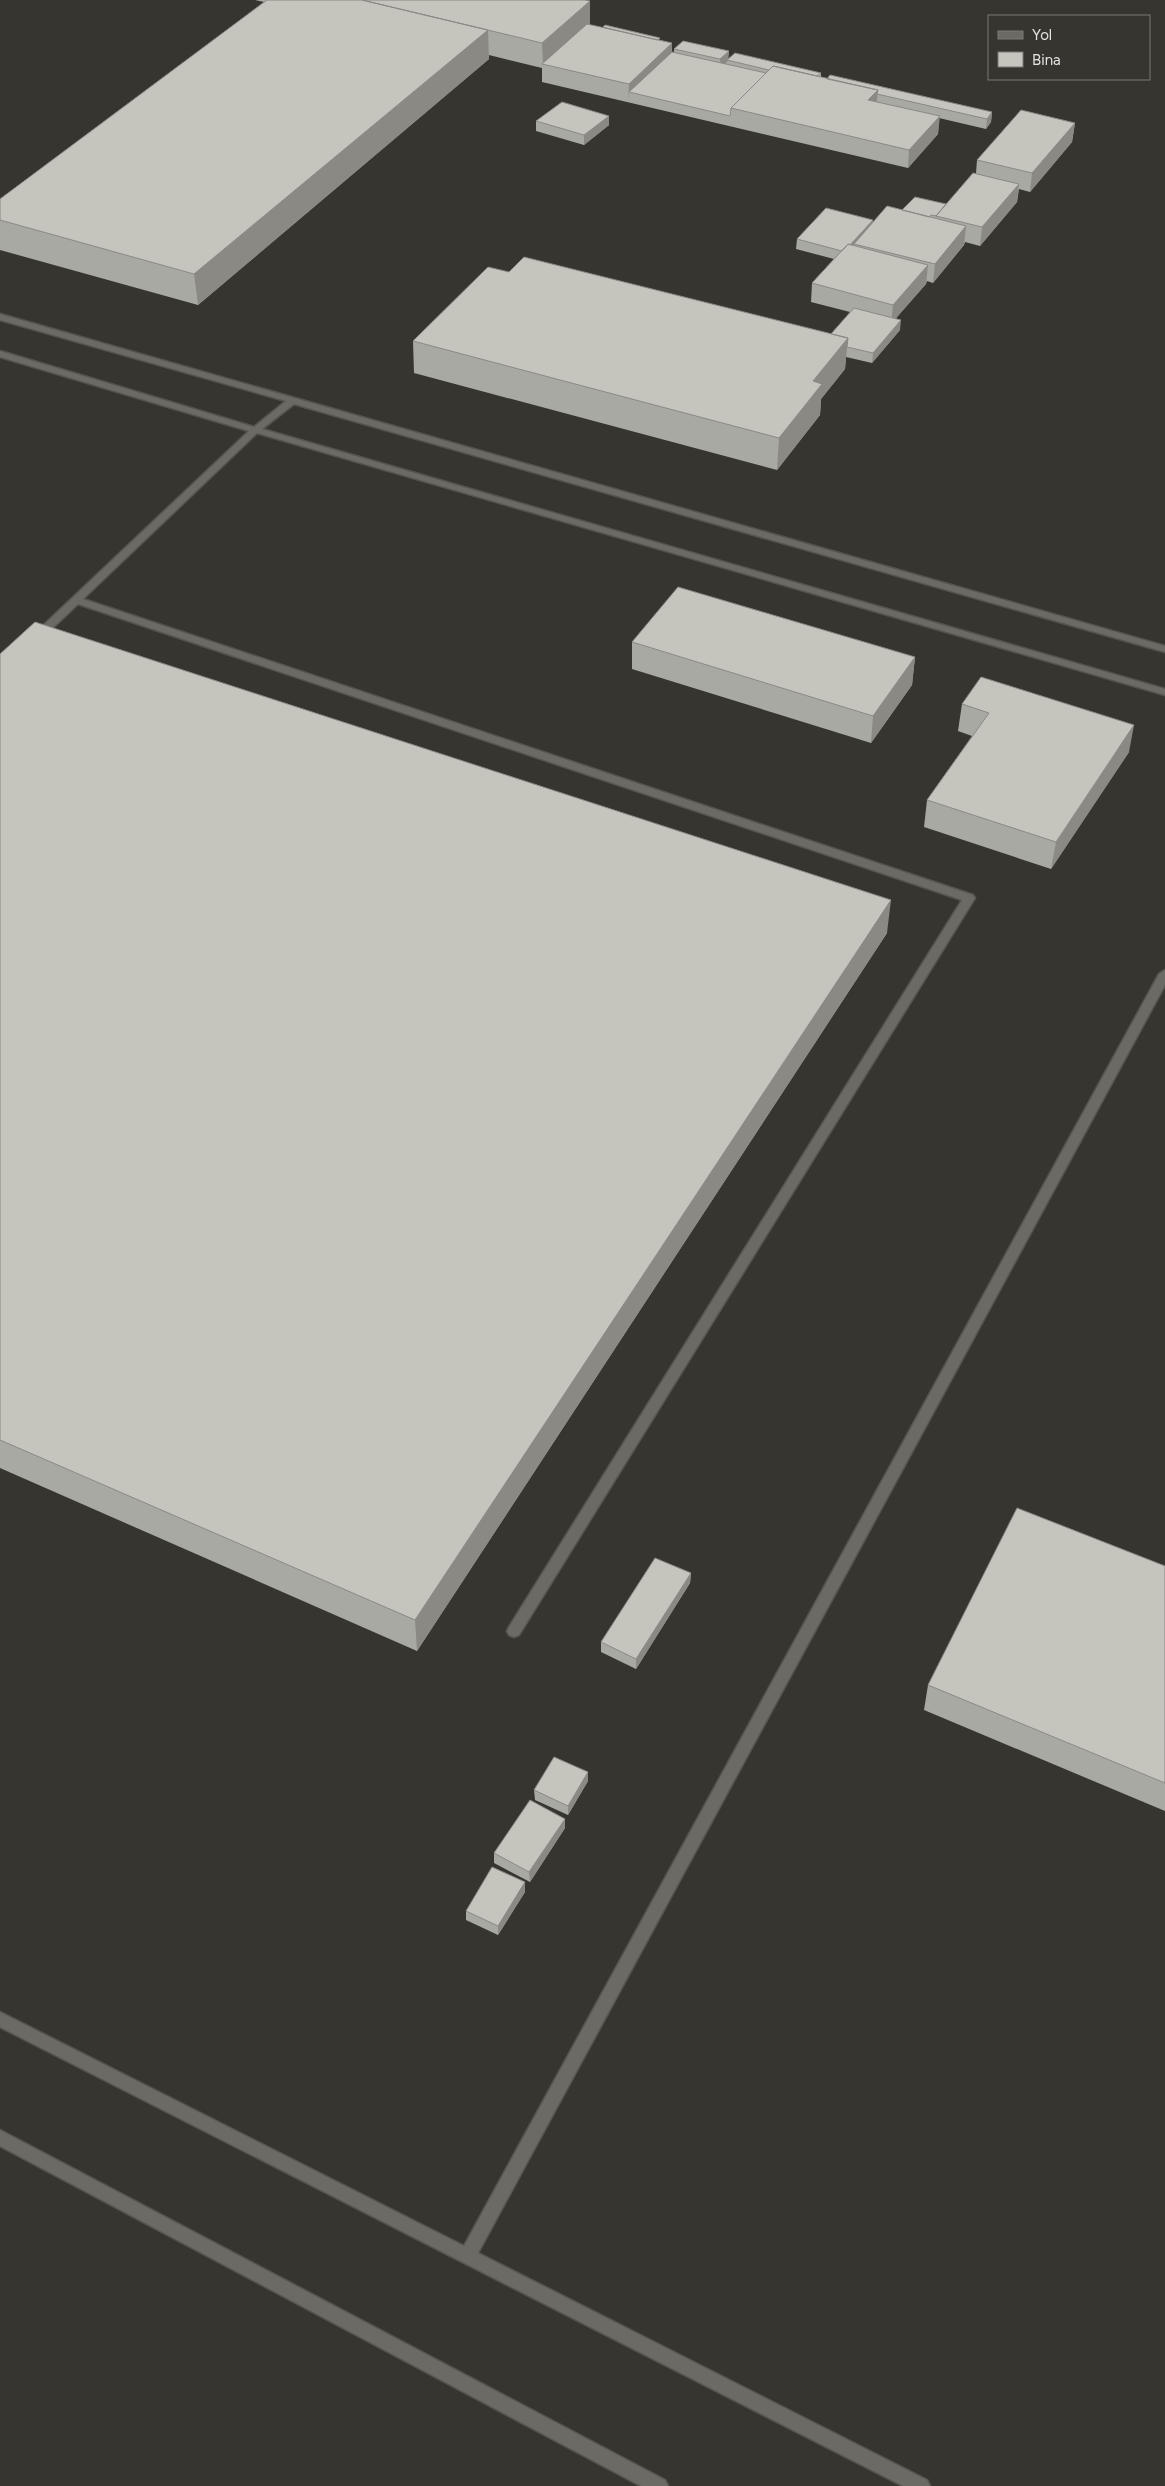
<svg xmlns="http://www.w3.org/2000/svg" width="1165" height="2486" viewBox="0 0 1165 2486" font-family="Figtree,sans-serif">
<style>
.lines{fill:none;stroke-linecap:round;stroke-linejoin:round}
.minor-casing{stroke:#55544f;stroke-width:3}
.minor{fill:#6b6a64;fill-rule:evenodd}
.wall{fill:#a9a9a3}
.shaded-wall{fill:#8a8984}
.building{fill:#c5c4bd;stroke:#8a8984}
</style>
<rect width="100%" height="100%" fill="#36352f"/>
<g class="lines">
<defs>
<path id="minor" d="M0,314L1165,646V652L294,404L262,429L1165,689V695L257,433L83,599L973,895L975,898L519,1635L514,1637L509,1635L507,1631L509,1627L962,900L78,604L40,640H32V636L249,431L0,357V351L254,427L286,401L0,320Z
M1165,970V985L478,2253L927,2480L930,2486H903L0,2027V2012L464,2246L1159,974Z
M0,2130L665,2480L668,2486H641L0,2146Z"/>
</defs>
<use href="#minor" class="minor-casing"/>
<use href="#minor" class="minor"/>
</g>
<path class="wall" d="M255,0H585L590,25L660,38L659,40L672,43V52H674V49L729,51L728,59L821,73V77L992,112L991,122L986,129L939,118L938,134L908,168L542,82V68L489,55V59L198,305L0,250V199L264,2Z
M609,116V125L584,145L536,131V121Z
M1075,123L1072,142L1030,192L1019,189L1017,202L980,246L965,242L964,245L933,283L927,281L926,284L896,318L900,330L872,363L846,357L845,369L821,399L820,415L777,470L414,373L413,341L509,272L831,334L850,312L811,302L812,283L834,259L796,249L797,239L873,222L902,210L946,204L976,173L977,160Z
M632,642L915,657L912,685L871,743L632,669Z
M0,654L887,933L417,1651L0,1468Z
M962,704L1129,752L1051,869L924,827L927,800L972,736L958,731Z
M1165,1566V1811L924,1710L928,1685Z
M691,1573L690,1583L636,1669L601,1652V1642Z
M588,1772V1781L568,1815L535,1800L534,1790Z
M565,1819V1828L530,1882L494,1863V1853Z
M525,1892L498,1935L466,1920V1911Z"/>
<path class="shaded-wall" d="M590,1V26L543,64L542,43Z
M488,30L489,59L198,305L194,274Z
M672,43V61L629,92L628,102L629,84Z
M729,51L728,61L727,60V62L720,69V59Z
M878,90L876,109L868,100Z
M992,112L991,122L986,129L987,119Z
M609,116V125L584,145V135Z
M940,116L938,134L908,168L909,150Z
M1075,123L1072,142L1030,192L1032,173Z
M1019,184L1017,202L980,246L982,227Z
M873,220L872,230L854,244L853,251H844Z
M966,226L964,245L933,283L935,264Z
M928,265L926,284L891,324L893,305Z
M901,320L900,330L872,363L873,353Z
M848,338L845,369L821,399L820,415L777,470L779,438L813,381Z
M915,657L912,685L871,743L873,716Z
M1134,725L1129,752L1051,869L1056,842Z
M891,900L887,933L417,1651L415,1620Z
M691,1573L690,1583L636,1669V1659Z
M588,1772V1781L568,1815V1806Z
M565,1819V1828L530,1882L529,1872Z
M525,1882V1892L498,1935V1926Z"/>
<path class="building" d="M267,0H362L488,30L194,274L0,220V199Z
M362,0H585L590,1L542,43Z
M587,24L672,43L629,84L542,64Z
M605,25L660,38L657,40L603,27Z
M683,41L729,51L720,59L674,49Z
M672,52L766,73L731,108L730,116L629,92Z
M735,53L821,73L817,76L773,66L769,70L727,60Z
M773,66L878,90L868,100L940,116L909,150L731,108Z
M830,75L992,112L987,119L877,94L878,90L827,79Z
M562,102L609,116L584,135L536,121Z
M1021,110L1075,123L1032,173L977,160Z
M973,173L1019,184L982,227L936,216Z
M915,197L946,204L936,216H937L931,215L929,217L902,210Z
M887,206L966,226L935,264L854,244Z
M826,208L873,220L850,245L848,244L842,251L797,239Z
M848,244L928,265L893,305L812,283Z
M524,257L848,338L813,381L822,384L779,438L413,341L488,267L509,272Z
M854,308L901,320L873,353L847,347L848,338L831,334Z
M678,587L915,657L873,716L632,642Z
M35,622L891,900L415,1620L0,1440V654Z
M981,677L1134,725L1056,842L927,800L989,713L962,704Z
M1017,1508L1165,1566V1783L928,1685Z
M655,1558L691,1573L636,1659L601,1642Z
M554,1757L588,1772L568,1806L534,1790Z
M530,1800L565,1819L529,1872L494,1853Z
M492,1867L525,1882L498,1926L466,1911Z"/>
<rect x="988" y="15" width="162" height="65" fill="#36352f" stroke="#7b7a75"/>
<rect x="998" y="31" width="25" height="8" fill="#6b6a64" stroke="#7b7a75"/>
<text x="1032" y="40" font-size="15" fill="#e3e2df">Yol</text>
<rect x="998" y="52" width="25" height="15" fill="#c5c4bd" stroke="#7b7a75"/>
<text x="1032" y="65" font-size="15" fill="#e3e2df">Bina</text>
</svg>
